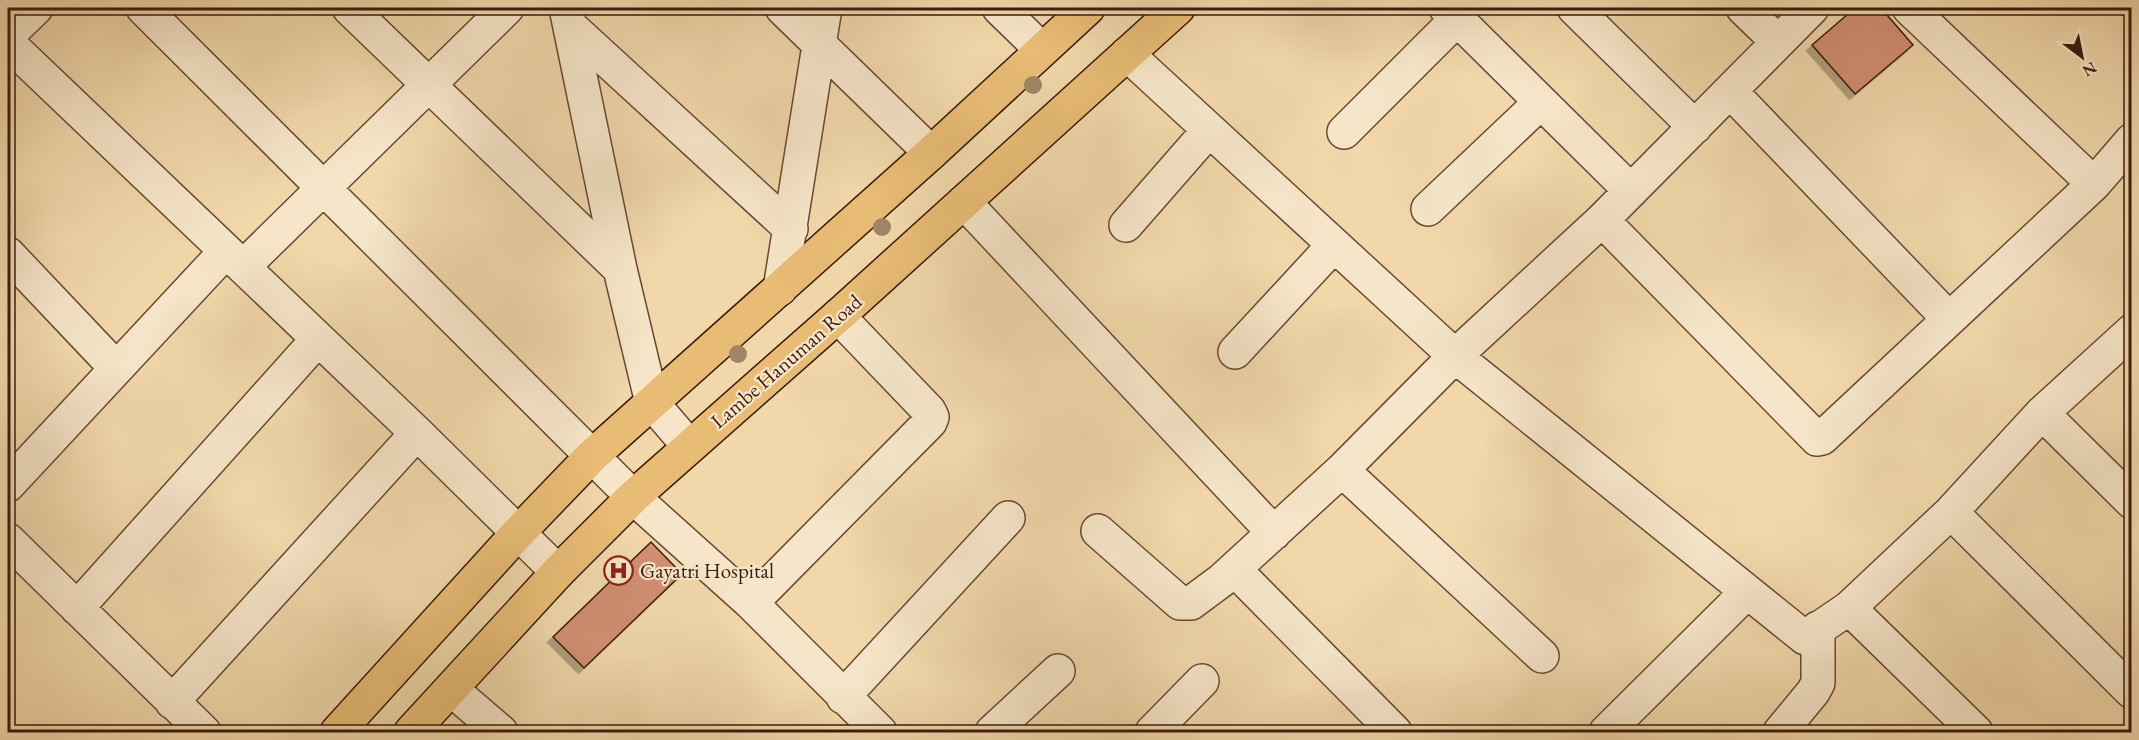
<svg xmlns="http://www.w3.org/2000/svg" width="2139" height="740" viewBox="0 0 2139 740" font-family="'EB Garamond',serif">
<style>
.building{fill:#d18e73;stroke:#3b1c0e;stroke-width:1.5;filter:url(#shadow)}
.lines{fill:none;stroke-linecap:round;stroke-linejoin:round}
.minor-casing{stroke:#684b35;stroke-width:36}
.major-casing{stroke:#3b1c0e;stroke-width:36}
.minor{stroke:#f6e5c8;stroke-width:33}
.major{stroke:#e8bc75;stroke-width:33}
.tree{fill:#a08664}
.labels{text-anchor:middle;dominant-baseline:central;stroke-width:4.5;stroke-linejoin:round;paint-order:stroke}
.street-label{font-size:21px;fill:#3b1c0e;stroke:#f6e5c8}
.poi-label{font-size:21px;fill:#3b1c0e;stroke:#f6e5c8;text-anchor:start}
</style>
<defs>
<filter id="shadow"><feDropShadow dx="-5.5" dy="5.5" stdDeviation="0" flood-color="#0004"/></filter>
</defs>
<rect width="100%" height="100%" fill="#f1d7aa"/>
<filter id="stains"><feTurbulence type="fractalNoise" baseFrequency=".00333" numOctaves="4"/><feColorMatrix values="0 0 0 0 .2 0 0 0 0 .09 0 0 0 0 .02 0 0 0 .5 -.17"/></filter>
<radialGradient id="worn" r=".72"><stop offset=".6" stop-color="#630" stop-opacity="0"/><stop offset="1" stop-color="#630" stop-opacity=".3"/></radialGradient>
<path class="building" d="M1855,8H1881L1913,45L1855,94L1812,45Z
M651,542L682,574L584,668L553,637Z"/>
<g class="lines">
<defs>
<path id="minor" d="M143,8L633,497L751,603L880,732
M349,8L620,269
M566,8L620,269L652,403L689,446
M782,8L931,153
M999,8L1042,50
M1446,8L1631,191
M1574,8L1695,127
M1743,8L1778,42
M1909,8L2094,184L2132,140
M572,28L791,229
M8,35L36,8
M8,43L417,433L558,572
M1127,54L1455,356L1805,638L1849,608L1951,512L2042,413L2132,331
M1730,91L1949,319
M1344,132L1457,19
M964,202L1274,533
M1428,209L1541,102
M1602,220L1814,436L1817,439L1822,438L2094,184
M1126,225L1209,130
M8,254L116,368
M243,267L507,8
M780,289L825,8
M1235,352L1334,245
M2042,413L2132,502
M1342,470L1542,656
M8,485L226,251
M1951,512L2131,691
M1098,531L1180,603H1191L1222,580L1342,470L1455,356L1602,220L1812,8
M8,540L204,732
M1234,569L1395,732
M751,603L930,422L932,417L929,411L838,316
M77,608L318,339
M1849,608L1976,732
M451,689L501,732
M843,697L1008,518
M172,702L417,433
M992,732L1058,671
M1152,732L1202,681
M1606,732L1747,592
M1780,732L1813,692L1818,683V628"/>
<path id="major" d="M337,732L517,534L592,456L931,153L1088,8
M411,732L558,572L633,497L838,316L1178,8"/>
</defs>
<use href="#minor" class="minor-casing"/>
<use href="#major" class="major-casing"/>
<use href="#minor" class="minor"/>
<use href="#major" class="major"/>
</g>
<g class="tree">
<circle cx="1033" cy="85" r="9"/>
<circle cx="882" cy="227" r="9"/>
<circle cx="738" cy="354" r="9"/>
</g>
<defs>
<symbol id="hospital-ring" viewBox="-11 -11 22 22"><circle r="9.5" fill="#f6e5c8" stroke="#8f2418" stroke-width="1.5"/><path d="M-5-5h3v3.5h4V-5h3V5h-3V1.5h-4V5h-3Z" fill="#8f2418"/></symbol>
</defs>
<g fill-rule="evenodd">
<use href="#hospital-ring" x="602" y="554" width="33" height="33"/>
</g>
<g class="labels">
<g class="street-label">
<text transform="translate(786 361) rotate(-41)">Lambe Hanuman Road</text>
</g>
<g class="poi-label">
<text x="640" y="570">Gayatri Hospital</text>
</g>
</g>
<rect width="2139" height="740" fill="none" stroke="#f1d7aa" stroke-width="30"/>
<rect x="9" y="9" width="2121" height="722" fill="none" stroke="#3b1c0e" stroke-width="3"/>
<rect x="15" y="15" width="2109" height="710" fill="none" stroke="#3b1c0e" stroke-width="1.5"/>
<g transform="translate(2082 57) rotate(148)" stroke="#f6e5c8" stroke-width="4.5" paint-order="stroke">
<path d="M0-4.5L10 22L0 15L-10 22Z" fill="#3b1c0e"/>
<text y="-9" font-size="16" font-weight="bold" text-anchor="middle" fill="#3b1c0e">N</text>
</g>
<rect width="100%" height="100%" filter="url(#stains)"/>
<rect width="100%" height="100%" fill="url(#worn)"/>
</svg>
